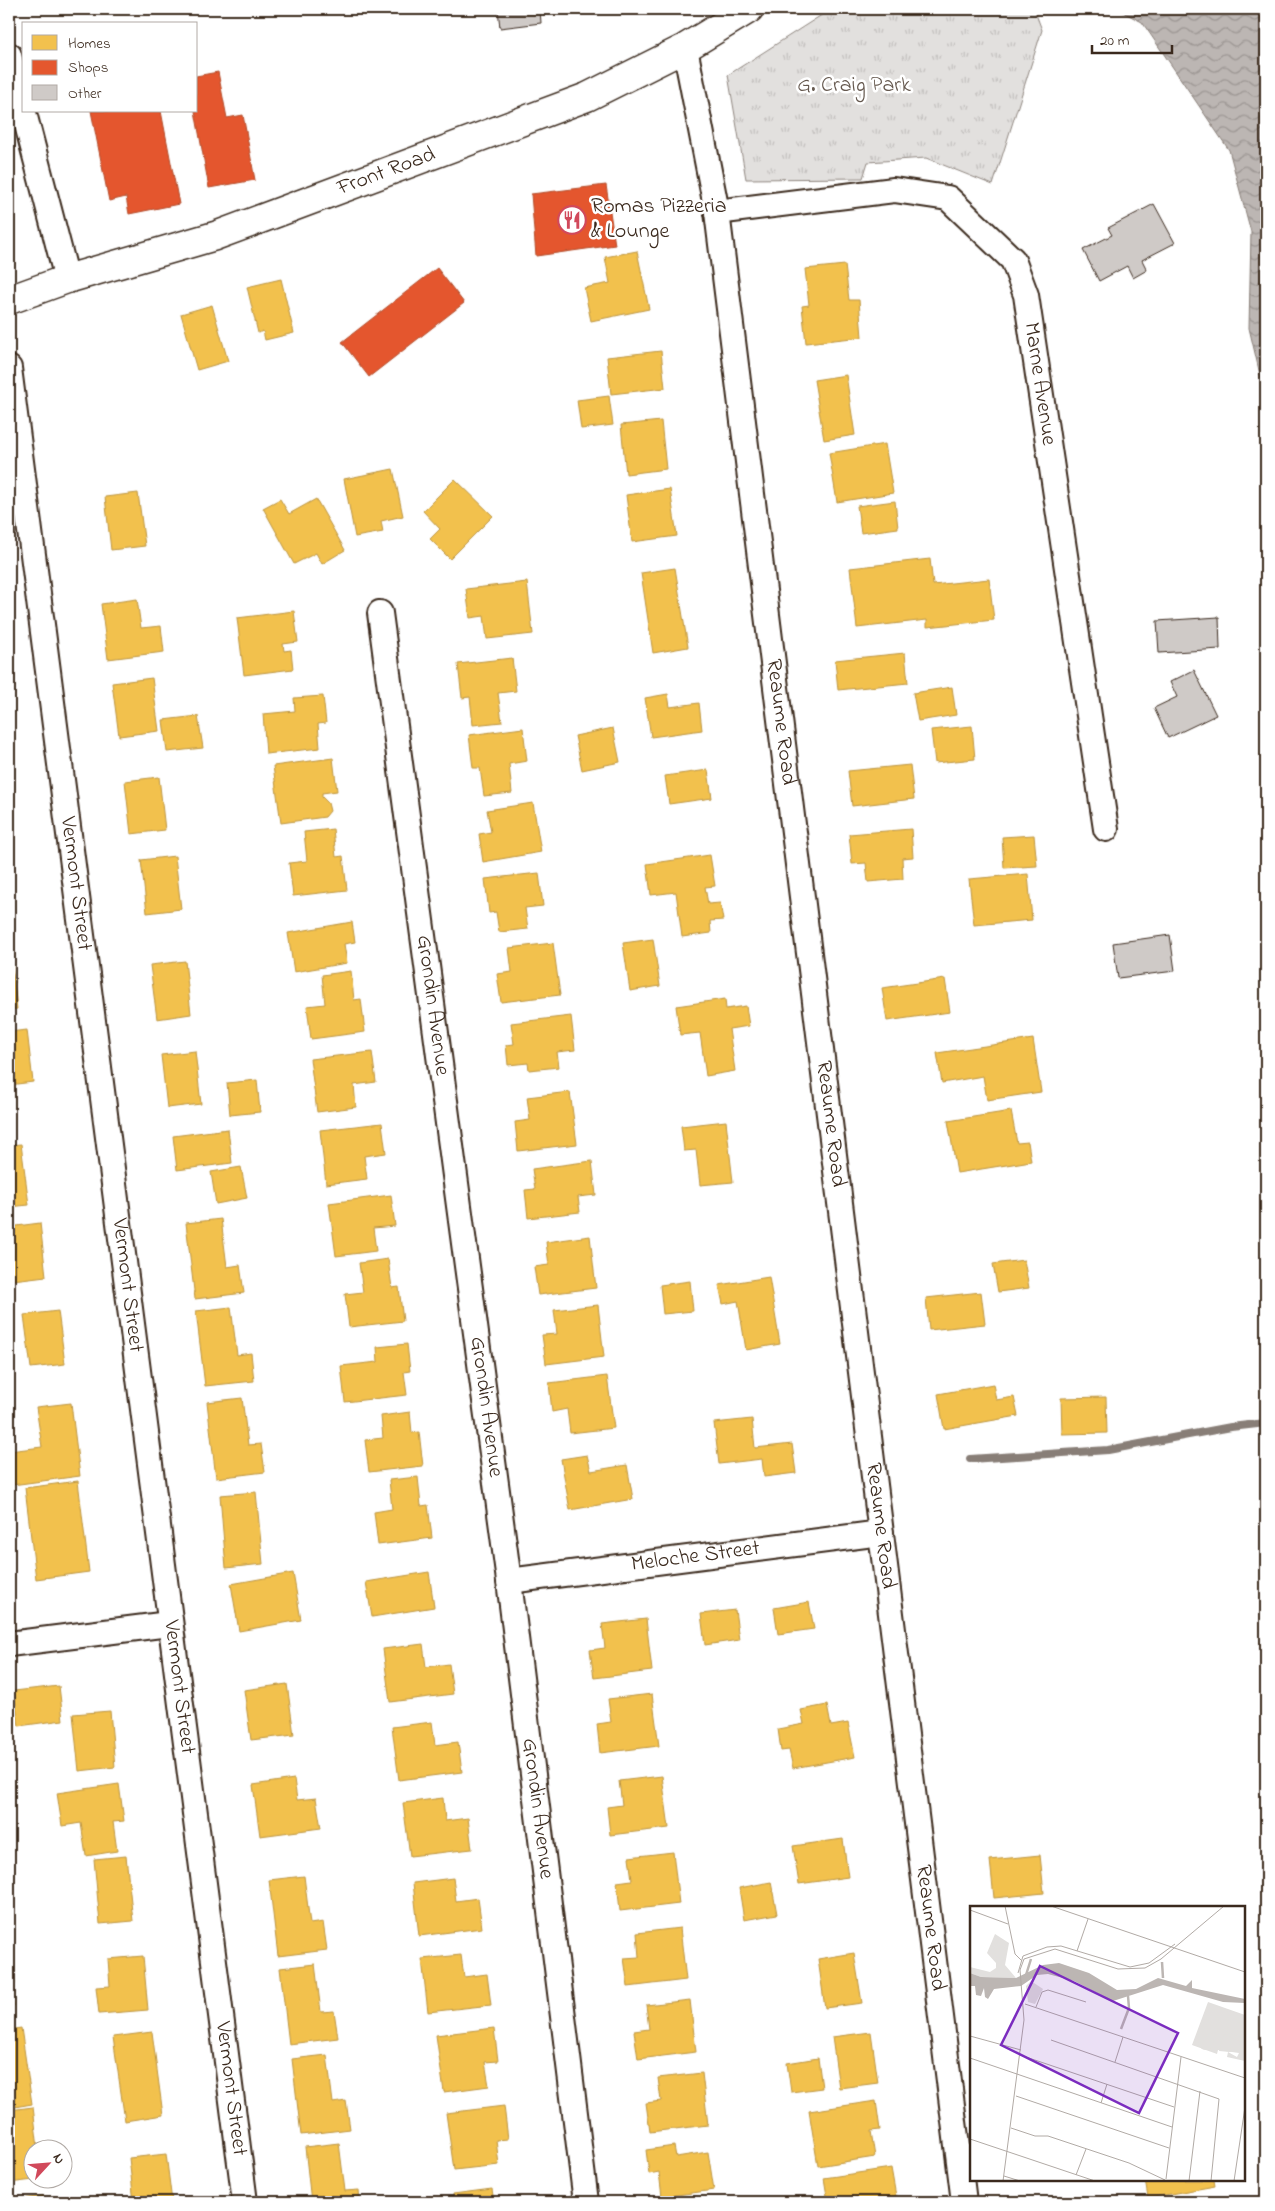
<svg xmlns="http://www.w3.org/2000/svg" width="1275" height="2211" viewBox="0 0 1275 2211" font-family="'Indie Flower',sans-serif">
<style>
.park{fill:url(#park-tufts);stroke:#8e857e}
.water{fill:url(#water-waves);stroke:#887e77}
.homes{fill:#f2c14e;stroke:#bb9440}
.shops{fill:#e4572e;stroke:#b14a29}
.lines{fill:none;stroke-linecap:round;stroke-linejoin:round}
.stream{stroke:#887e77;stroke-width:8}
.building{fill:#cfcac7;stroke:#3b2a1e}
.minor-casing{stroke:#3b2a1e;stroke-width:28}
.secondary-casing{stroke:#3b2a1e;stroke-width:31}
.minor{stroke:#fff;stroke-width:24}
.secondary{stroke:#fff;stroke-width:28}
.labels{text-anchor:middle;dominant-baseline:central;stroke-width:5;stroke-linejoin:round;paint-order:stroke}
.park-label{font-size:22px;fill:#65584e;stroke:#fff}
.street-label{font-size:22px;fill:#3b2a1e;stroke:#fff}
.poi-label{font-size:22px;fill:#3b2a1e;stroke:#fff;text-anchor:start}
.inset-river{fill:none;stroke:#bcb6b3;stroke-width:2.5}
.inset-road{fill:none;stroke:#b1aaa5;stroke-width:1}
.view{fill:#7b2cbf;fill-opacity:0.15;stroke:#7b2cbf;stroke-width:2.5}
.inset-edge{fill:none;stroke:#3b2a1e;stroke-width:2.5}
</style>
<defs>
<pattern id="park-tufts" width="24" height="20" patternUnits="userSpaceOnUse" patternTransform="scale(1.25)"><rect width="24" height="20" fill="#e2e0de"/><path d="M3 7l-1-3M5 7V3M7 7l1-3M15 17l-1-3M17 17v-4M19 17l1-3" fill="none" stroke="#c3c0be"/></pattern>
<pattern id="water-waves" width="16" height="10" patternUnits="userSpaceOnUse" patternTransform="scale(1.25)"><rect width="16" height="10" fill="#bcb6b3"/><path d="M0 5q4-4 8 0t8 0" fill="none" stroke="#9a9491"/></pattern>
</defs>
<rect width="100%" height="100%" fill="#fff"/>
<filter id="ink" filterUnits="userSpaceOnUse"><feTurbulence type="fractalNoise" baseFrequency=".02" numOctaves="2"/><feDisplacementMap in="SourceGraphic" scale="10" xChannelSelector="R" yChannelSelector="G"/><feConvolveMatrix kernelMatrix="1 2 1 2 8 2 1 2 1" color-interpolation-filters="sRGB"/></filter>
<g filter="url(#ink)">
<path class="park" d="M831,9H1034L1042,30L993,185L926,158L868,162L863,178L746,179L728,75Z"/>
<path class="water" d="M1117,9H1266V400L1249,328L1251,232L1229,150L1142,22Z"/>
<path class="homes" d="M637,251L649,309L591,321L584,288L610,283L605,257Z
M845,265L849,300H859L862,337L806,343L802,306L809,305L805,269Z
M281,279L294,333L265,340L263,331L258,333L247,287Z
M212,305L228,361L197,370L181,314Z
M661,351L665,388L611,394L607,357Z
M846,375L855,435L824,440L814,380Z
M609,396L613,425L581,429L577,400Z
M661,421L666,469L626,474L621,425Z
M885,444L893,493L837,502L829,453Z
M393,469L403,516L381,521L383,532L355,537L344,479Z
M455,479L493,516L450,559L430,539L440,529L423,511Z
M670,489L677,536L632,542L626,495Z
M138,493L145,546L111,550L105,497Z
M280,499L289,514L316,499L345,550L322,564L316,553L294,564L263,508Z
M895,501L898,528L861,533L857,506Z
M930,559L933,585L989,579L994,620L927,627V620L857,628L850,568Z
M675,568L688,647L653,653L641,573Z
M527,582L533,634L487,639L484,616L470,618L466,589Z
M137,599L141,628L161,626L164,652L108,659L101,604Z
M294,611L298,642L283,644L284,651L291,650L293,669L244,675L237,618Z
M905,653L908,683L838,690L835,660Z
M512,658L516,691L498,693L502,722L473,725L470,697L462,698L458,664Z
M152,678L159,731L119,736L112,683Z
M952,687L956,715L918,721L913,693Z
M668,694L670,707L699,703L702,730L651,737L645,698Z
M323,696L326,723L318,724L320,748L266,754L263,714L295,711L294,698Z
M198,716L203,748L167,752L163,720Z
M972,726L975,759L935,763L931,730Z
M523,728L527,761L509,764L512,793L484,796L480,768H473L469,735Z
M613,728L620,762L582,770L575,736Z
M333,758L337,791L322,793V797L328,803L330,811L325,817L281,823L273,766Z
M910,765L914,799L852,806L848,771Z
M708,770L712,798L669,804L665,776Z
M159,777L165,830L131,834L125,781Z
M533,803L541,852L483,862L479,834L491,832L487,810Z
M333,829L336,857L343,856L347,890L293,896L289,863L307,861L304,832Z
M911,829L913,857L902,858L903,879L868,882L866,863L852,864L849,834Z
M1034,835L1037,866L1004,868L1002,837Z
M710,855L715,886L705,887L708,904L720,903L723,920L710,921L711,933L682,937L676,892L651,895L647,864Z
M175,856L181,909L147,913L141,860Z
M539,873L543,906L525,908L528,929L499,932L496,912L489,913L485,879Z
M1028,874L1032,920L974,925L969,879Z
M352,922L355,942L344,944L347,963L294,972L288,933Z
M653,939L660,986L630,991L623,943Z
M553,943L560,995L501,1002L497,974L512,972L509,948Z
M9,956H11L17,1009L9,1010Z
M185,961L191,1014L157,1019L150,965Z
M351,971L354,1000L361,999L365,1032L311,1039L307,1006L325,1004L322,975Z
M945,979L950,1012L887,1021L882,988Z
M725,999L726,1009L746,1006L749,1026L729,1029L735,1071L706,1076L700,1033L680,1035L676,1006Z
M571,1016L575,1050L557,1052L559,1067L529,1070L528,1063L508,1065L506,1045L514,1044L511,1023Z
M27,1030L33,1082L9,1085V1032Z
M1033,1039L1041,1092L987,1100L983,1076L942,1083L937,1053Z
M195,1051L201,1104L167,1108L161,1055Z
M372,1052L376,1082L354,1085L356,1107L317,1112L310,1059Z
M257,1080L260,1112L230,1115L227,1083Z
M570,1092L577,1144L518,1151L515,1122L530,1120L527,1097Z
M1011,1111L1017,1143L1028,1142L1031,1161L957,1173L948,1121Z
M726,1121L733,1182L700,1185L696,1150L684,1151L681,1126Z
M382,1123L386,1153L364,1156L367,1179L326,1184L320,1130Z
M228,1129L232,1163L177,1170L173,1136Z
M21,1144L29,1205L9,1207V1145Z
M592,1161L596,1195L578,1197L580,1212L528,1218L525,1190L535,1189L532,1169Z
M241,1167L247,1198L216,1204L211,1172Z
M391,1195L395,1226L373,1228L376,1251L336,1256L329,1203Z
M221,1219L227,1267L240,1265L244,1293L195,1299L186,1223Z
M40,1223L46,1276L13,1280L9,1250V1227Z
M590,1236L596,1288L538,1295L534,1267L549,1265L546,1242Z
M388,1259L392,1288L399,1287L403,1321L349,1327L345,1294L363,1292L359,1263Z
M1024,1260L1029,1288L998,1292L993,1264Z
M769,1277L780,1344L746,1350L738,1301L723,1304L719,1285Z
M690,1281L693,1311L663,1314L660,1285Z
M981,1292L985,1324L929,1330L926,1298Z
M598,1305L604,1357L546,1364L542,1335L557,1334L554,1310Z
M231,1307L237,1355L251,1353L254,1381L205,1386L196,1311Z
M58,1311L65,1364L31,1368L24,1315Z
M407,1344L410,1371L404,1372L407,1395L345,1402L341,1366L378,1362L377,1347Z
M607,1376L614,1428L570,1433L567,1409L552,1412L549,1383Z
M993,1384L996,1400L1014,1397L1018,1416L944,1429L938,1394Z
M1106,1397L1107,1433L1062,1434L1061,1398Z
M242,1398L248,1445L261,1444L265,1472L216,1478L207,1402Z
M71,1403L80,1476L12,1485L9,1451L42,1447L36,1407Z
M410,1412L412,1433L419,1432L423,1466L369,1472L365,1440L383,1438L381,1416Z
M752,1419L755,1448L792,1444L796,1473L764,1477L762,1459L719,1464L714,1423Z
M587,1455L591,1471L627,1465L633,1499L570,1510L561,1459Z
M418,1477L421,1506L428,1505L432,1538L378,1545L374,1512L392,1509L389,1480Z
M78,1481L89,1572L36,1579L25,1488Z
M256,1492L263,1564L226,1568L220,1495Z
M429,1572L434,1607L372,1617L366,1582Z
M293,1573L301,1620L239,1631L231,1584Z
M809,1602L814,1629L778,1634L774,1608Z
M735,1610L739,1640L705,1645L701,1614Z
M646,1619L652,1671L594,1678L590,1650L605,1648L602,1624Z
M423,1644L426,1667L449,1664L453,1694L390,1702L383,1649Z
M287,1684L294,1735L251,1740L244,1690Z
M59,1686L63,1720L19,1726L14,1691Z
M652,1694L659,1746L600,1753L597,1724L611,1722L608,1699Z
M827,1705L831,1726L848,1723L855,1757L793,1768L789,1750L781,1751L778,1729L804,1724L801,1710Z
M110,1711L115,1767L79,1771L73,1714Z
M432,1722L435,1745L458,1742L462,1772L399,1780L392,1727Z
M662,1776L669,1828L610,1835L607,1807L622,1805L619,1781Z
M294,1779L297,1800L316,1798L321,1828L260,1836L253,1785Z
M119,1784L124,1821L113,1822L117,1851L86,1856L81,1823L62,1826L57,1793Z
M443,1798L445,1821L468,1818L472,1849L410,1856L403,1803Z
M843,1839L848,1877L799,1884L793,1846Z
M673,1852L679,1904L620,1911L617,1882L632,1880L629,1857Z
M1040,1855L1044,1893L994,1898L990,1860Z
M126,1856L133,1921L100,1924L94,1859Z
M304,1876L310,1924L323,1922L327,1950L278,1956L269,1880Z
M453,1878L456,1901L478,1898L482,1928L419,1936L413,1883Z
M771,1882L777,1914L744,1920L739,1888Z
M680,1928L686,1980L628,1987L624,1958L639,1957L637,1933Z
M9,1938L15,1984L11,1985L14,2006H9Z
M854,1953L862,2003L825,2008L818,1959Z
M461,1955L464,1977L487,1974L491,2005L428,2012L422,1959Z
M143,1956L148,2010L99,2014L96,1987L110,1986L108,1959Z
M315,1964L321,2012L334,2011L338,2038L289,2044L280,1968Z
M690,2000L696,2052L638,2059L634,2031L649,2029L646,2005Z
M21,2028L32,2104L9,2108V2030Z
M494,2028L498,2061L485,2062L489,2086L444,2092L436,2035Z
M152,2032L163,2115L125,2121L113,2037Z
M871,2032L878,2083L839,2088L832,2037Z
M327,2055L333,2103L346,2101L350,2129L301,2135L292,2059Z
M818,2058L822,2088L791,2092L787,2063Z
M702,2073L708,2125L650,2132L646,2103L661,2101L658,2078Z
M876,2101L880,2130L871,2131L875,2157L818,2166L809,2111Z
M504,2106L508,2139L496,2140L499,2165L454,2170L446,2113Z
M33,2107L38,2148H32V2178L42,2179L9,2183V2110Z
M339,2143L345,2191L359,2190L360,2202H311L305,2147Z
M674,2146L676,2157L708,2152L714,2190L662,2197L659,2172L649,2174L646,2150Z
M166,2154L172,2202H134L129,2158Z
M891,2168L897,2202H828L824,2178Z
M1145,2180H1214L1215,2186L1148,2198Z
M492,2189L494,2202H454L453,2194Z
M43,2196L44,2202H9V2201Z"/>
<path class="shops" d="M218,72L227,118L243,115L255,180L209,188L195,111H196V76Z
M91,111H161L179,204L129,214L126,197L109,201Z
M606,185L615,245L536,256L531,194Z
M437,268L464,303L369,377L342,342Z"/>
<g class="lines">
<path class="stream" d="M970,1459L1108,1450L1231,1427L1266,1423"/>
</g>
<path class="building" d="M498,9H540L541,23L500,28Z
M1154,204L1175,243L1142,260L1147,270L1133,278L1127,266L1099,281L1083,250L1112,235L1108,228Z
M1219,617L1220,649L1159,653L1157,621Z
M1194,670L1216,715L1168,738L1154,708L1177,697L1170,682Z
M1170,935L1175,971L1118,978L1113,943Z"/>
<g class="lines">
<defs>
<g id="minor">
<path id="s1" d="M685,48L717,212L964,2202"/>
<path d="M9,55L67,279"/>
<path id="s2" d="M717,212L894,190L948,198L1013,260L1026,295L1106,829"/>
<path id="s3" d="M9,368L245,2202"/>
<path id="s4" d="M380,613L509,1581L586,2202"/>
<path id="s5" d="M509,1581L881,1533"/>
<path d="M9,1644L169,1624"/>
</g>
<g id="secondary">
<path id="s6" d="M9,300L67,279L215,236L587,97L685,48L749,9"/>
</g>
</defs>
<use href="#minor" class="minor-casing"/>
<use href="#secondary" class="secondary-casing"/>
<use href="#minor" class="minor"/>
<use href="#secondary" class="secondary"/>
</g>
</g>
<defs>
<symbol id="restaurant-ring" viewBox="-11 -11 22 22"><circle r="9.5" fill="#fff" stroke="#d1495b" stroke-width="1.5"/><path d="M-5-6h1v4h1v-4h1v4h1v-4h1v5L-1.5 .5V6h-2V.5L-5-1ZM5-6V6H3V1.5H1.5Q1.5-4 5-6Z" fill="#d1495b"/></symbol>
</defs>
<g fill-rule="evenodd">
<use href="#restaurant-ring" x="556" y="204" width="32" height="32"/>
</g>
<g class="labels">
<g class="park-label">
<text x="854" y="86">G. Craig Park</text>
</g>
<g class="street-label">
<text stroke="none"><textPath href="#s6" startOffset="399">Front Road</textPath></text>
<text stroke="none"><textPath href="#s2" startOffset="450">Marne Avenue</textPath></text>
<text stroke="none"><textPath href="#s1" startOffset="681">Reaume Road</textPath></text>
<text stroke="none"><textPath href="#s3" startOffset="520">Vermont Street</textPath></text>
<text stroke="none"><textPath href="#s4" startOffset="396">Grondin Avenue</textPath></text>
<text stroke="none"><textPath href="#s1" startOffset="1086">Reaume Road</textPath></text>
<text stroke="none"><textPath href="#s3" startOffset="925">Vermont Street</textPath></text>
<text stroke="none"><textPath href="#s4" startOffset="801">Grondin Avenue</textPath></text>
<text stroke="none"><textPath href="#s1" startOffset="1491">Reaume Road</textPath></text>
<text stroke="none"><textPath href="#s5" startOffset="188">Meloche Street</textPath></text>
<text stroke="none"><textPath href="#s3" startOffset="1330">Vermont Street</textPath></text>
<text stroke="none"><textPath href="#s4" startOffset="1206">Grondin Avenue</textPath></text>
<text stroke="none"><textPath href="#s1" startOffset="1896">Reaume Road</textPath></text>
<text stroke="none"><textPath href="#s3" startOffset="1735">Vermont Street</textPath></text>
</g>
<g class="poi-label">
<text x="591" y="207">Romas Pizzeria<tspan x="591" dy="25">&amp; Lounge</tspan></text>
</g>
</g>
<g transform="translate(970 1906)">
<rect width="275" height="275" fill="#fff"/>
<path d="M25,28L39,37L35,59L46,72L11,71L0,67V61L20,66L26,62V57L17,47Z" fill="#e2e0de"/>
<path d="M61,75L73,83L65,98L58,96L56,80ZM238,96L275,109V155L257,151L258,146L267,151L269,147L248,144L247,148L222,139Z" fill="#e2e0de"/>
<path d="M240,99L265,108L261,119L275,114L273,132L256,126L259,121L242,128L230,125ZM228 136a8 8 0 1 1 16 0a8 8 0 1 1-16 0ZM254,128L271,136L267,142L260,146L249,145Z" fill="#e2e0de"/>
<path d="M89,57L119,67L147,84L166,83L188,72L216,80L222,74V82L275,93V97L253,96L193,79L143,95L104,75L78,68L67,69L51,80L24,83L18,93L15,91L14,82L11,90L6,89L5,80H0V67L11,71L46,72L73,59Z" fill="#bcb6b3"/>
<path class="inset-river" d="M192,56L193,72M56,69L61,53M151,123L159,102L158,90"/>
<path class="inset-road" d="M35,0L45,48L52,55M81,0L275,66M0,4L38,18M107,45L118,13M48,67L53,50L77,41L91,40L160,61L179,57L205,38M55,98L275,172M66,101L72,86L78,84L116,96M0,130L51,144M81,134L249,193L241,275M50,149L204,201M0,152L202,221M145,156L153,131M46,190L199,242M131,197L137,178M41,222L65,230H78L159,257L195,274M0,233L125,275M106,269L116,243M34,270L50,275M196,273L211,151M33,275L54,114L50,64L54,53L85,43L148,63L175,62L191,53L254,0M219,275L230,185M264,275L275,201"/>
<path class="view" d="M70,60L208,127L169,207L31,139Z"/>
<rect width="275" height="275" class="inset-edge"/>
</g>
<rect width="1275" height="2211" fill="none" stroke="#fff" stroke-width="30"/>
<rect x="15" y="15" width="1245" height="2181" fill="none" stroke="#3b2a1e" stroke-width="2" filter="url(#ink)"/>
<rect x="22" y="22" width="175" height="90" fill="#ffffff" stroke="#b1aaa5"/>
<rect x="32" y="35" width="25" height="15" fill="#f2c14e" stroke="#b1aaa5"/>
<text x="68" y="48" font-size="15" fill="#3b2a1e">Homes</text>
<rect x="32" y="60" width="25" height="15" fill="#e4572e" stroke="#b1aaa5"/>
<text x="68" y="72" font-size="15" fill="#3b2a1e">Shops</text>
<rect x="32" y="85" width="25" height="15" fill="#cfcac7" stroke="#b1aaa5"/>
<text x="68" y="98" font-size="15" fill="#3b2a1e">Other</text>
<g transform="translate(48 2164) rotate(64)"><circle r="24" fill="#ffffff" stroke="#b1aaa5"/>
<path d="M0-4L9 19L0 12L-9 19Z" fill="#d1495b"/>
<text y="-8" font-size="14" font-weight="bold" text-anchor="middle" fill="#3b2a1e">N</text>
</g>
<path d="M1092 45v8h80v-8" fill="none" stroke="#3b2a1e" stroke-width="2.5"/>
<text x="1100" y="45" font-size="15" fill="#3b2a1e" stroke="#ffffff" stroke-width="4" paint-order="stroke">20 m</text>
</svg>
